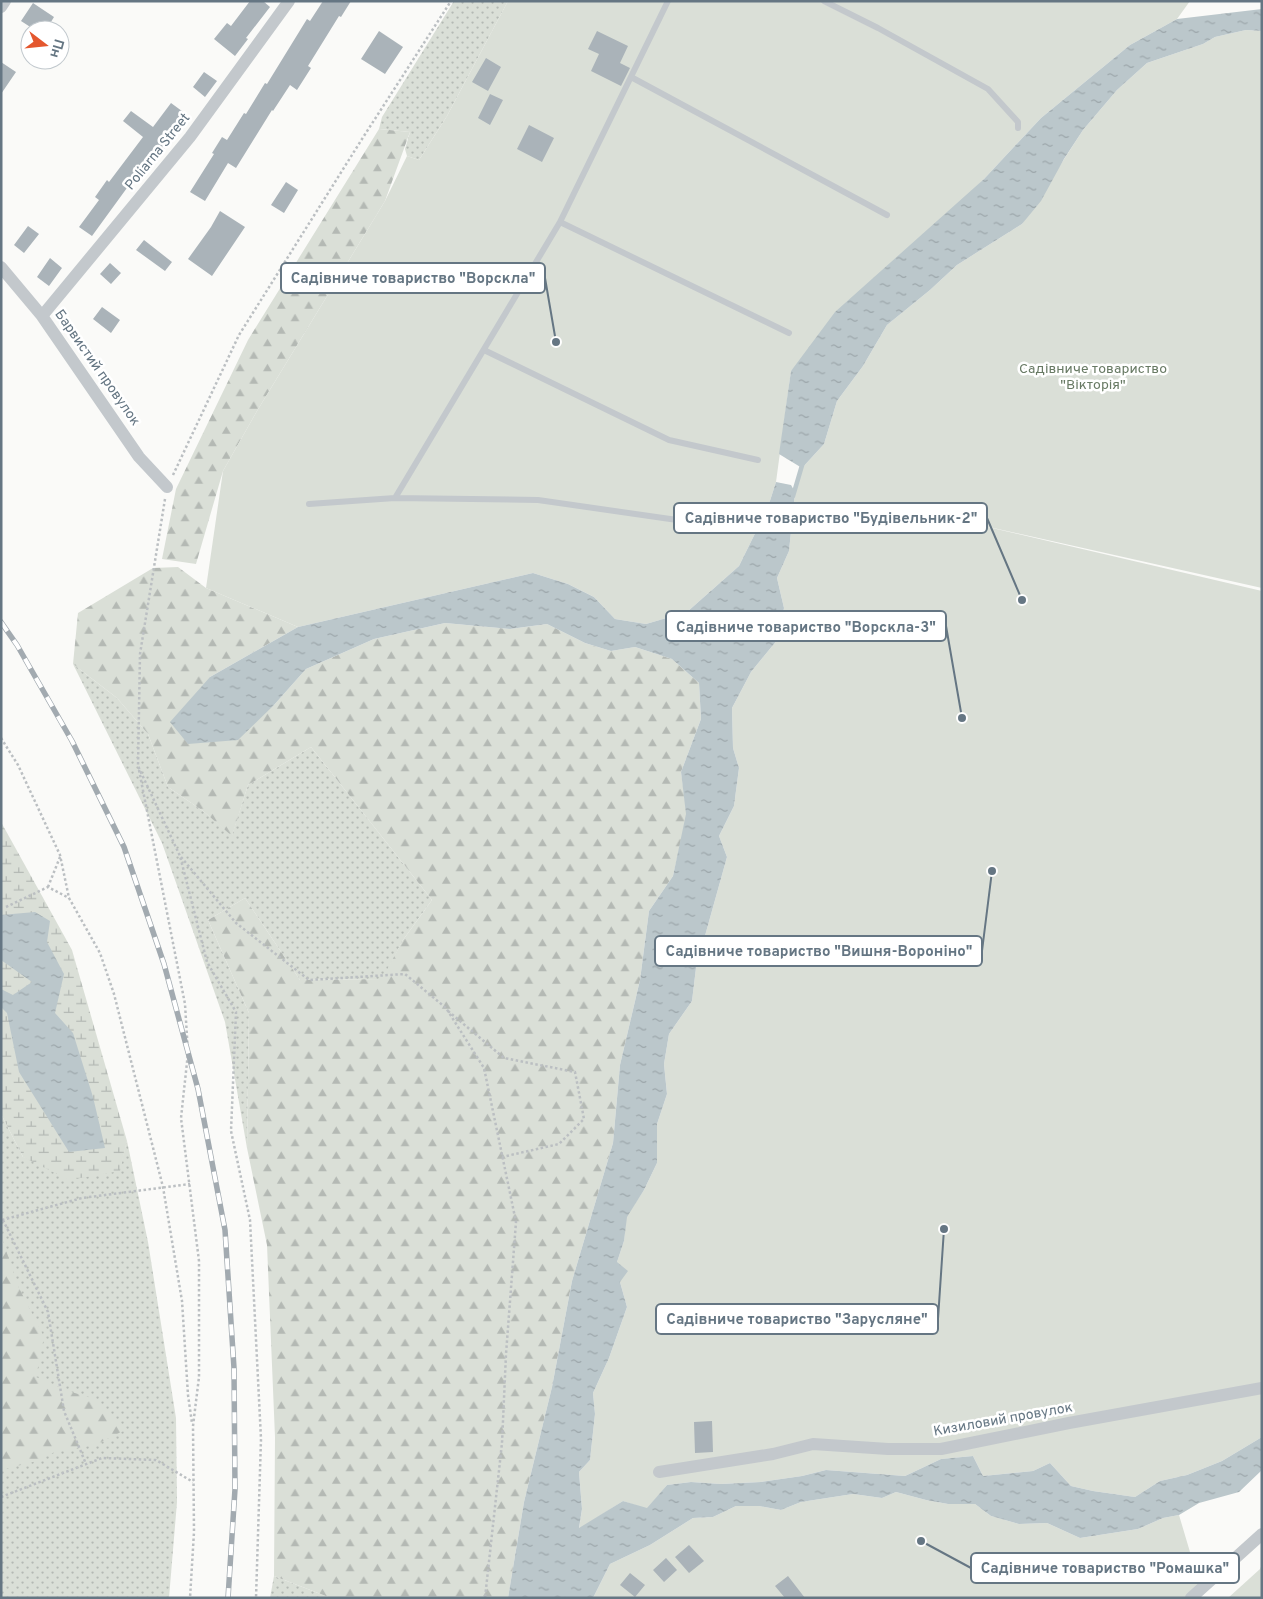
<svg xmlns="http://www.w3.org/2000/svg" width="1263" height="1599" viewBox="0 0 1263 1599" font-family="Overpass,sans-serif">
<style>
.grass{fill:url(#grass-dots)}
.forest{fill:url(#forest-firs)}
.wetland{fill:url(#wetland-marsh)}
.garden{fill:#dadfd7}
.water{fill:url(#water-ripples)}
.lines{fill:none;stroke-linecap:round;stroke-linejoin:round}
.stream{stroke:#bbc7cb;stroke-width:4.5}
.building{fill:#aab3b9}
.path{stroke:#bbbfc2;stroke-width:2.5;stroke-dasharray:2.5 2.5;stroke-linecap:butt}
.service{stroke:#c3c8cc;stroke-width:6}
.minor{stroke:#c3c8cc;stroke-width:12}
.rail-casing{stroke:#a2aab0;stroke-width:5.5}
.rail{stroke:#fff;stroke-width:4;stroke-dasharray:11;stroke-linecap:butt}
.labels{text-anchor:middle;dominant-baseline:central;stroke-width:5;stroke-linejoin:round;paint-order:stroke}
.street-label{font-size:14px;fill:#657683;stroke:#fff}
.park-label{font-size:14px;fill:#687a64;stroke:#fff}
.leader{fill:none;stroke:#657683;stroke-width:2}
.callout-dot{fill:#657683;stroke:#fff;stroke-width:2}
.callout{fill:#fff;stroke:#657683;stroke-width:2}
.callout-label{font-size:15px;text-anchor:middle;font-weight:bold;fill:#657683}
</style>
<defs>
<pattern id="grass-dots" width="8" height="8" patternUnits="userSpaceOnUse" patternTransform="scale(1.25)"><rect width="8" height="8" fill="#dadfd7"/><path d="M2 2h.1M6 6h.1" fill="none" stroke="#b4b9b4" stroke-width="1.8" stroke-linecap="round"/></pattern>
<pattern id="forest-firs" width="22" height="20" patternUnits="userSpaceOnUse" patternTransform="scale(1.25)"><rect width="22" height="20" fill="#dadfd7"/><path d="M5 1l3.5 6h-7zM16 11l3.5 6h-7z" fill="#b4b9b4"/></pattern>
<pattern id="wetland-marsh" width="20" height="14" patternUnits="userSpaceOnUse" patternTransform="scale(1.25)"><rect width="20" height="14" fill="#dadfd7"/><path d="M1 5h8M5 5V1M11 12h8M15 12V8" fill="none" stroke="#b4b9b4"/></pattern>
<pattern id="water-ripples" width="26" height="14" patternUnits="userSpaceOnUse" patternTransform="scale(1.25)"><rect width="26" height="14" fill="#bbc7cb"/><path d="M2 4q2-2 4 0t4 0M15 11q2-2 4 0t4 0" fill="none" stroke="#9ca6aa"/></pattern>
</defs>
<rect width="100%" height="100%" fill="#fafaf8"/>
<path class="grass" d="M454,1H508L447,116L419,160L407,156L405,149L410,132L379,129L382,117Z
M73,664L117,698L148,734L168,787L203,811L232,835L248,785L311,747L432,900L403,940L383,979L300,980L245,898L208,920L249,1013L247,1148L225,1022L162,843Z
M1,1114L23,1157L119,1171L127,1141L148,1242L176,1418L177,1502L169,1598H1Z
M274,1576L331,1598H270Z"/>
<path class="forest" d="M379,129L410,132L385,201L257,411L223,471L196,564L162,559L176,489L248,340Z
M178,567L206,588L298,627L210,677L274,705L306,669L374,639L445,623L510,629L547,624L585,643L611,651L635,647L672,659L699,683L701,719L681,772L687,814L673,876L649,911L640,980L620,1065L613,1143L572,1281L552,1387L524,1502L508,1598H331L274,1576L275,1437L267,1245L247,1148L249,1013L208,920L245,898L300,980L382,979L403,940L432,900L311,747L248,785L232,836L203,811L168,787L148,734L117,698L73,664L78,613L153,568Z
M1,1235L18,1286L44,1337L36,1377L68,1391L95,1399L127,1429L95,1445L57,1451L33,1462L1,1470Z"/>
<path class="wetland" d="M1,822L72,950L127,1141L120,1171L69,1180L23,1157L1,1114Z"/>
<path class="garden" d="M508,1H1190L1177,19L1130,45L1041,118L984,179L791,371L776,482L768,507L739,566L687,612L646,624L615,619L594,597L568,584L533,573L298,627L206,588L223,471L257,411L385,201L407,156L419,160L447,116Z
M1246,30L1262,31V588L962,521L1262,591V1437L1222,1461L1187,1475L1160,1481L1135,1497L1093,1491L1071,1486L1050,1463L1033,1471L983,1476L973,1456L941,1459L905,1476L826,1470L802,1476L761,1482L721,1484L691,1482L667,1485L647,1509L623,1501L579,1529L582,1509L579,1472L590,1460L595,1414L593,1393L609,1358L627,1307L620,1282L617,1262L624,1241L626,1217L644,1190L657,1163V1124L667,1094L664,1064L669,1034L692,1001L696,968L727,857L719,836L734,806L739,768L733,748L732,708L751,672L778,639L784,608L777,578L789,551L795,492L802,468L824,444L837,401L863,366L887,325L930,290L957,265L1022,224L1083,130L1117,90L1147,63L1203,44L1215,37Z
M896,1492L926,1500L948,1504H975L991,1516L1019,1524L1047,1523L1080,1538L1138,1529L1163,1518L1179,1515L1201,1589L1191,1598H593L610,1564L650,1545L693,1518L713,1517L736,1506H759L781,1510L801,1502L853,1494L882,1498Z
M1262,1564V1598H1228L1260,1569Z"/>
<path class="water" d="M1262,9V31L1246,30L1215,37L1203,44L1147,63L1117,90L1083,130L1064,159L1041,201L1022,224L957,265L930,290L887,325L863,366L837,401L824,444L802,468L779,454L791,371L835,312L984,179L1041,118L1130,45L1177,19Z
M776,482L791,485L795,492L789,551L777,578L784,608L778,639L751,672L732,708L733,748L739,768L734,806L719,836L727,857L696,968L692,1001L669,1034L664,1064L667,1094L657,1124V1163L644,1190L627,1217L624,1241L617,1262L628,1271L620,1282L627,1307L609,1358L593,1393L595,1414L590,1460L579,1472L582,1509L579,1528L623,1501L647,1508L667,1485L691,1482L721,1484L761,1482L802,1476L826,1470L905,1476L941,1459L973,1456L983,1476L1033,1471L1050,1463L1071,1486L1093,1491L1135,1497L1160,1481L1187,1475L1222,1461L1262,1437V1470L1239,1492L1199,1503L1179,1515L1163,1518L1138,1529L1080,1538L1047,1523L1019,1524L991,1516L975,1504H948L926,1500L896,1492L882,1498L853,1494L801,1502L781,1510L759,1506H736L713,1517L693,1518L650,1545L610,1564L593,1598H508L524,1502L552,1387L572,1281L613,1143L620,1065L640,980L649,911L673,876L686,814L681,772L701,719L699,683L672,659L635,647L611,651L585,643L547,624L510,629L445,623L374,639L306,669L274,705L238,740L188,744L170,722L210,677L298,627L533,573L568,584L594,597L615,619L646,624L687,612L739,566L768,507Z
M35,912L50,921L47,942L64,974L55,1013L73,1033L93,1097L105,1148L69,1152L19,1072L7,1013L1,1007V989L13,995L32,982L1,960V915Z"/>
<g class="lines">
<path class="stream" d="M793,496L803,462"/>
</g>
<path class="building" d="M250,1H263L270,7L246,38L248,39L235,56L214,39L227,23L231,26Z
M323,1H351L341,17L339,16L308,66L311,68L297,90L290,85L273,111L272,110L236,168L228,163L205,201L190,192L214,154L212,153L222,137L227,140L244,113L246,114L265,83L267,84L307,19L310,21Z
M33,3L54,17L46,30H35L21,21Z
M379,31L403,47L385,74L361,59Z
M597,31L628,46L620,63L630,68L621,86L591,71L599,54L588,49Z
M486,58L501,67L488,91L472,82Z
M1,62L16,72L1,94Z
M204,72L217,81L205,97L193,87Z
M490,94L503,100L490,125L478,118Z
M171,103L190,117L159,155L157,154L135,183L132,181L92,236L79,227L99,200L95,197L107,180L109,182L143,137L123,121L131,111L153,127Z
M529,125L554,138L542,162L517,149Z
M286,182L298,190L284,213L271,205Z
M220,211L245,227L212,276L188,259L211,227Z
M28,226L39,234L24,253L14,245Z
M144,240L172,262L165,271L136,250Z
M50,258L62,268L49,286L37,277Z
M110,263L121,273L111,284L100,274Z
M102,307L120,320L111,333L93,319Z
M712,1421L713,1452L695,1453L694,1422Z
M689,1545L704,1561L689,1573L675,1557Z
M666,1558L677,1570L664,1582L653,1570Z
M630,1573L645,1585L635,1597L620,1585Z
M788,1576L805,1598H785L775,1586Z"/>
<g class="lines">
<path class="path" d="M173,475L239,335L362,139L451,1
M165,499L140,654L138,766L180,856L207,962L236,1012L231,1131L250,1220L261,1439L256,1598
M1,738L18,765L60,855L69,898L100,953L114,994L163,1187L182,1301L188,1395L192,1423
M139,770L185,1004L188,1053L181,1118L199,1261V1377L193,1426L194,1532L190,1598
M181,857L236,923L309,980L405,974L446,1008L484,1068L516,1222L506,1354L502,1443L485,1598
M48,887L60,857
M6,907L48,887L69,898
M448,1011L504,1058L575,1072L584,1119L559,1144L502,1157
M2,1220L82,1198L190,1184
M3,1220L48,1312L64,1411L86,1464
M1,1497L102,1458L156,1460L193,1482"/>
<path class="service" d="M824,1L878,28L988,89L1018,122V128
M631,77L887,215
M560,222L789,333
M484,350L669,440L758,460
M395,498L538,500L705,524
M309,504L395,498L560,222L668,1"/>
<path class="minor" d="M1,7L5,1
M1,267L42,316L139,457L167,487
M42,316L190,137L289,1
M659,1472L773,1454L813,1444L888,1449H941L1069,1423L1262,1388
M1191,1598L1262,1534"/>
<defs>
<path id="rail" d="M1,622L17,645L72,741L124,847L164,964L198,1089L225,1230L234,1368L235,1489L228,1598"/>
</defs>
<use href="#rail" class="rail-casing"/>
<use href="#rail" class="rail"/>
</g>
<g class="labels">
<g class="street-label">
<text transform="translate(158 152) rotate(-51)">Poliarna Street</text>
<text transform="translate(97 368) rotate(55)">Барвистий провулок</text>
<text transform="translate(1003 1420) rotate(-10)">Кизиловий провулок</text>
</g>
<g class="park-label">
<text x="1093" y="369">Садівниче товариство<tspan x="1093" dy="16">"Вікторія"</tspan></text>
</g>
</g>
<path class="leader" d="M556 342L545 278M1022 600L987 518M962 718L946 626M992 871L982 951M944 1229L938 1319M921 1541L971 1568"/>
<g class="callout-dot">
<circle cx="556" cy="342" r="5"/>
<circle cx="1022" cy="600" r="5"/>
<circle cx="962" cy="718" r="5"/>
<circle cx="992" cy="871" r="5"/>
<circle cx="944" cy="1229" r="5"/>
<circle cx="921" cy="1541" r="5"/>
</g>
<g class="callout">
<rect x="281" y="263" width="264" height="30" rx="5"/>
<rect x="674" y="503" width="313" height="30" rx="5"/>
<rect x="666" y="611" width="280" height="30" rx="5"/>
<rect x="655" y="936" width="327" height="30" rx="5"/>
<rect x="656" y="1304" width="282" height="30" rx="5"/>
<rect x="971" y="1553" width="268" height="30" rx="5"/>
</g>
<g class="callout-label">
<text x="413" y="283">Садівниче товариство "Ворскла"</text>
<text x="831" y="523">Садівниче товариство "Будівельник-2"</text>
<text x="806" y="632">Садівниче товариство "Ворскла-3"</text>
<text x="819" y="956">Садівниче товариство "Вишня-Вороніно"</text>
<text x="797" y="1324">Садівниче товариство "Зарусляне"</text>
<text x="1105" y="1573">Садівниче товариство "Ромашка"</text>
</g>
<rect width="1263" height="1599" fill="none" stroke="#657683" stroke-width="5"/>
<g transform="translate(45 45) rotate(106)"><circle r="24" fill="#ffffff" stroke="#c1c8cd"/>
<path d="M0-4L9 19L0 12L-9 19Z" fill="#e4572e"/>
<text y="-8" font-size="14" font-weight="bold" text-anchor="middle" fill="#657683">Пн</text>
</g>
</svg>
